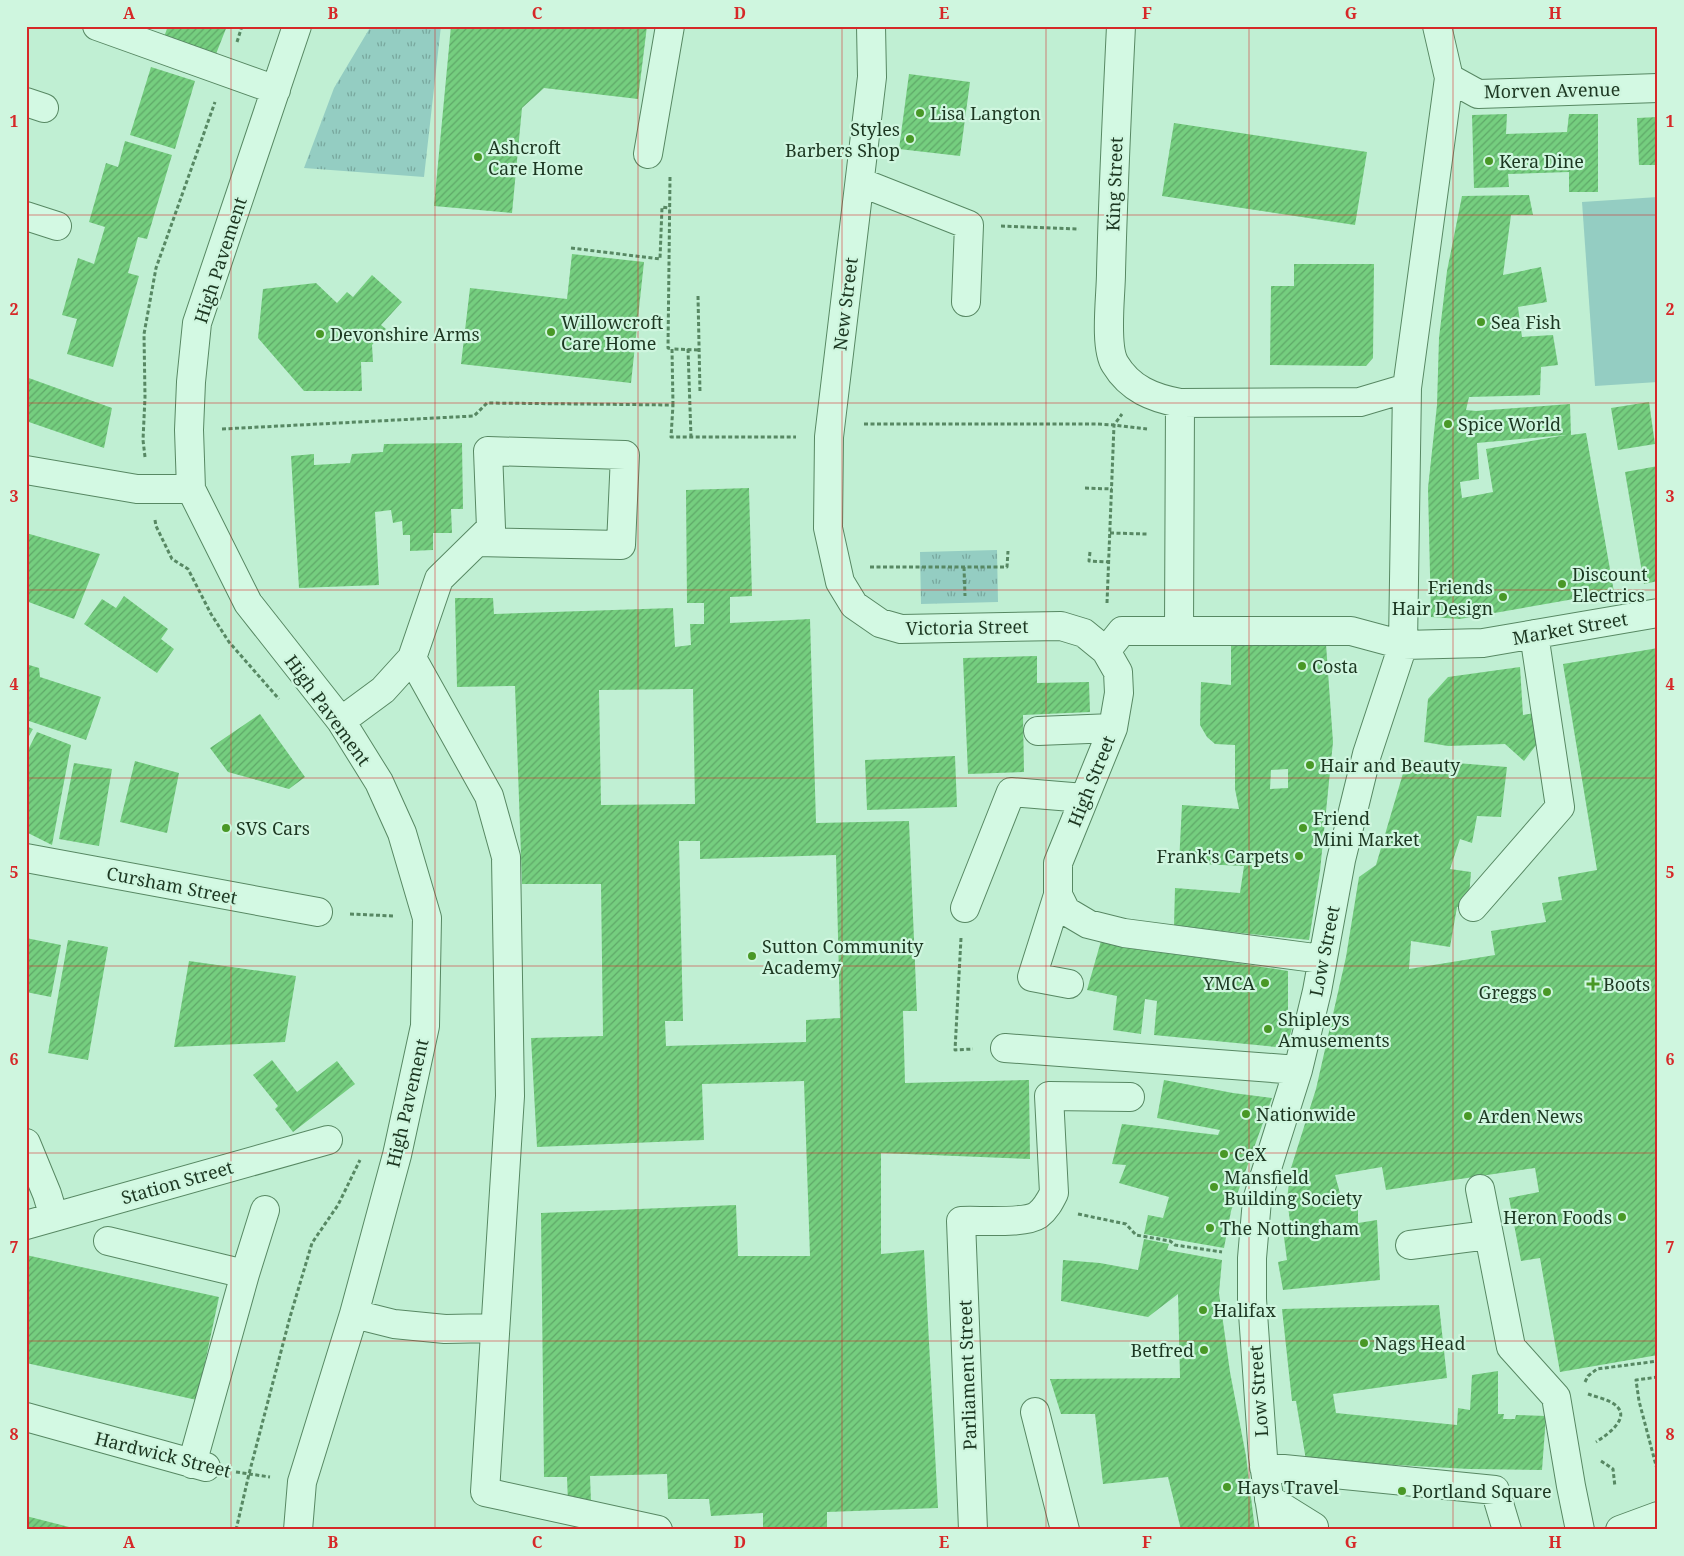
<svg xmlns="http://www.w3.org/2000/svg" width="1684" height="1556" viewBox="0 0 1684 1556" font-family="'Noto Serif',serif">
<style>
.grass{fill:url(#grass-tufts)}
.pitch{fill:#94cdc2}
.building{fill:url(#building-hatch);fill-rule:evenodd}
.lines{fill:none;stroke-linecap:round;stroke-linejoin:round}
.minor-casing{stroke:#578863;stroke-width:30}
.path{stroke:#578863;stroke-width:3;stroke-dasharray:4 2.5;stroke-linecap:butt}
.minor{stroke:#d3f9e3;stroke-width:28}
.grid{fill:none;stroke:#d62828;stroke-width:1;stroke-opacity:0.55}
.poi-dot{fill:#499826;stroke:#cff6df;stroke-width:2}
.labels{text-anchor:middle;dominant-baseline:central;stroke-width:4.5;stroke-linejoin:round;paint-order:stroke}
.street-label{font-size:18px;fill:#1c3721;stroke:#cff6df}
.poi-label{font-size:18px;fill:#1c3721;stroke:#cff6df;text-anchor:start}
.neatline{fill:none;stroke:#d62828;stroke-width:2}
.grid-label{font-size:16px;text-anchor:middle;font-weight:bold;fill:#d62828}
</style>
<defs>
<pattern id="grass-tufts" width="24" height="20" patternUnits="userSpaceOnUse" patternTransform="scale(1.25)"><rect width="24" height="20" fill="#94cdc2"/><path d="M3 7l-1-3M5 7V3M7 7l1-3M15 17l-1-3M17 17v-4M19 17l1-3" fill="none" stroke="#78a79d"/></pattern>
<pattern id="building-hatch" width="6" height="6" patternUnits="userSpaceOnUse" patternTransform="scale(1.25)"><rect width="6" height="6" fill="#75ce7f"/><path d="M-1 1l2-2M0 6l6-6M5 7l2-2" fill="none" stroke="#5fa868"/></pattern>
</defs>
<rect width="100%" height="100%" fill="#c0efd3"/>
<path class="grass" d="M371,26H441L424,177L304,168L334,88Z
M997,550L998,602L921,604L920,552Z"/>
<path class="pitch" d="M1658,197V382L1595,386L1582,202Z"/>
<path class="building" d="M168,26H227L216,54L164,37Z
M451,26H647L638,99L544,88L522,108L512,213L434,206Z
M151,67L195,81L175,149L130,135Z
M909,74L970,82L960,156L899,149Z
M1507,114L1506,134L1567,132L1569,114H1598V192H1569V172L1508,174L1509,187L1474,188L1472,115Z
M1658,117V165H1639L1637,118Z
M1174,123L1367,152L1355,225L1162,196Z
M125,141L172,155L147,239L138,237L128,273L139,276L113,367L67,354L77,319L62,315L78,258L94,264L105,227L89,222L106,163L118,167Z
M1529,195L1533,215H1511L1503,275L1541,267L1547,302L1518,307L1522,337L1553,335L1558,365L1541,367L1540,395L1469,397L1466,410L1476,411L1570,404L1571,435L1586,433L1614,592L1460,619L1431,617L1428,488L1437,405L1439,338L1447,271L1462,196ZM1566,435L1486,449L1493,492L1462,498L1460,482L1479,479L1477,443Z
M572,254L644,262L631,383L461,364L470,288L567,299Z
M1294,264H1374L1373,358L1366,366L1270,365L1271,286H1294Z
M372,275L402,302L381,325L386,329L372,345L373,362H361L362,391H304L258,338L263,289L316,283L337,303L347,292L353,297Z
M26,377L112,408L104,448L26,421Z
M1649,402L1655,444L1618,450L1611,408Z
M462,443L463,509H451L452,533H433V550L410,551V535H403L402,521L393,523L391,510L375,512L379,585L299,588L291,456L314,454V465L350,463L352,454L383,452L384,444Z
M1658,466V581L1644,584L1625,472Z
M749,488L752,596L730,597V623L810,619L816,823L909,821L917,1011H903L905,1083L1029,1080L1030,1159L881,1153V1254L924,1250L938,1508L827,1512V1530H763V1513L711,1516L709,1499H668L667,1474L590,1476L591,1502L568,1503L567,1477H544L541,1213L736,1205L738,1256H810L804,1081L702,1084L704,1140L537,1147L531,1038L603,1036L601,884H522L515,686L457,687L455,598H493L494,614L673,608L675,647L691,645L690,624H704V603H687L686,490ZM693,689L695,804L601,805L599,690ZM679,841H700V859L836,855L840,1018L806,1020V1042L666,1046L665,1021H683Z
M26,533L100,554L74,619L26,601Z
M124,596L168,629L161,639L174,649L157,673L84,624L102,599L116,608Z
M1275,643L1326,644L1333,742L1320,871L1309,940L1174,926L1175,888L1240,893L1244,866L1179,863L1182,805L1239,809L1235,789V745L1215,744L1207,737L1200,725L1201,682L1231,685V646ZM1288,769V788L1270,789L1271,770Z
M1658,648V1355L1560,1372L1540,1258L1521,1261L1509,1198L1539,1192L1535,1168L1386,1190L1382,1167L1335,1175L1341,1197L1358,1195V1223L1377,1220L1380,1280L1283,1290L1278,1262L1287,1260L1283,1230L1291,1229L1287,1199L1291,1168L1316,1089L1346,957L1359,877L1376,865L1404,770L1418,760L1507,767L1501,817L1477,816L1472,843L1460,839L1450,869L1471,872L1468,908L1457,907L1450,947L1411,941L1409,969L1495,955L1491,931L1546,922L1542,903L1562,900L1558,877L1597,870L1563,664Z
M1037,656V683L1089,682L1090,712L1023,715L1024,772L968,774L963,658Z
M26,664L39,668L40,677L101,697L86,740L26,720Z
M1520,667L1523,715L1541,712L1543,736L1524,761L1505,744L1448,746L1424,742L1428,699L1448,677Z
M260,714L305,777L289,789L228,772L210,748Z
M26,726L33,729L26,741Z
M37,732L71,745L52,845L26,832V754Z
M955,756L957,807L867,810L865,760Z
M135,761L179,773L167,833L120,822Z
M74,763L112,769L99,846L59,839Z
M26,938L61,945L51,997L26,992Z
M68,940L108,947L88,1060L48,1053Z
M1101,941L1288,971V1014L1296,1015L1286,1048L1154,1035L1157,1001L1145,999L1141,1034L1113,1030L1117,996L1087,990Z
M189,961L296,976L285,1042L174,1047Z
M272,1060L297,1092L337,1061L355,1084L293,1132L275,1109L278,1106L253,1075Z
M1164,1080L1233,1093L1272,1098L1231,1211L1224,1248L1144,1234L1148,1215L1163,1218L1169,1197L1119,1183L1126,1165L1112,1164L1122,1124L1218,1135L1220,1130L1157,1118Z
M1144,1239L1169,1244L1167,1250L1222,1260L1219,1293L1230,1372L1246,1456L1255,1530H1181L1168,1477L1103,1484L1095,1414H1061L1050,1379L1180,1378L1178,1294L1148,1317L1061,1301L1063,1260L1100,1263L1138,1270Z
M26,1255L219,1297L197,1400L26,1363Z
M1439,1305L1447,1378L1333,1394L1336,1413L1457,1425L1458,1408L1470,1410L1472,1375L1498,1371V1414H1504L1503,1419H1515L1516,1415L1546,1416L1542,1470L1469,1469L1306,1460L1296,1401H1292L1282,1309Z
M26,1516L77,1529V1530H26Z"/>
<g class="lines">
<defs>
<path id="minor" d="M97,26L276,90
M297,26L197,323L191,382L189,430L191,489L248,603L341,721L379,782L402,833L427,918L425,1026L397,1155L354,1314L302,1482L298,1530
M871,26L872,77L829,437L828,528L840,582L854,605L880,623L901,629L1061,626L1084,633L1106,651L1118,672L1119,693L1113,728L1058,863V895L1066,911L1088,924L1124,933L1322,959
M1121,26C1117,109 1113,191 1111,273C1111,295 1104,346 1115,364C1130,389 1153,398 1180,403L1360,402L1407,388
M1449,78L1478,94L1658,88
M26,102L44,108
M648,154L670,26
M860,182L969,225L966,302
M26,216L57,226
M26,470L137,489H191
M1179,630L1180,403
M1106,651L1122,631H1351L1403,645L1483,643L1658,613
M412,658L489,796L506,857L510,1096L485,1492L658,1530
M341,721L383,690L412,658L439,579L491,528L488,451L625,455L621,545L477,542
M1038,731L1113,728
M26,858L318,912
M1058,895L1032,977L1069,984
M1473,907L1560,807L1534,634
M965,908L1011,792L1084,798
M1005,1048L1298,1070
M26,1143L47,1194L54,1217
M1480,1189L1511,1347L1556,1397L1571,1486L1580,1530
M26,1225L328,1140
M108,1241L245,1274L192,1464
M1410,1245L1488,1235
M245,1274L265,1210
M354,1314L394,1324L445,1329L495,1328
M1035,1412L1065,1530
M26,1417L206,1467
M1264,1467L1495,1490L1507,1530
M1269,1499L1314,1527
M973,1530L961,1221C979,1220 1025,1224 1038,1215C1046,1209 1050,1201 1054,1193L1049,1096L1130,1097
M1274,1530L1263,1457L1252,1299V1258L1257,1200L1298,1070L1317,991L1341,860L1367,754L1403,645L1407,388L1449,78L1437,26
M1620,1530L1658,1516"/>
</defs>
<use href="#minor" class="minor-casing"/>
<path class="path" d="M237,42L242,26
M670,177L668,348L672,349
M1001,226L1079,229
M571,248L660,259L662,207L670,208
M698,296L700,393
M688,349L691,437
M673,405L672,349L698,350
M864,424H1097L1114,425L1147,429
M222,429L474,416L487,403L673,405L671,437H796
M145,457L143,440L145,397L144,334L156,268L215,102
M1085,488L1112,489
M155,520L156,526L172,559L188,569L211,614L229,642L279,699
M1110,533L1147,534
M1090,552L1089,561L1109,562
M870,567H1007L1008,551
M964,567L965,596
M1107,603L1114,425L1122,414
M350,914L394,916
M961,938L955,1050L973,1049
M1078,1214L1126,1224L1136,1235L1170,1241L1175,1245L1222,1252
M1658,1377L1636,1380L1639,1401L1658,1473
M1585,1382L1588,1376L1597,1369L1658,1361
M1588,1394C1596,1397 1607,1399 1614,1404C1633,1417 1607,1435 1596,1442
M1601,1461L1613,1469L1615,1487
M236,1472L270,1477
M236,1530L249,1474L290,1317L312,1243L338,1205L360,1160"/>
<use href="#minor" class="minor"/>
</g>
<path class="grid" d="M231,26V1530M435,26V1530M638,26V1530M842,26V1530M1046,26V1530M1249,26V1530M1453,26V1530M26,215H1658M26,403H1658M26,590H1658M26,778H1658M26,966H1658M26,1153H1658M26,1341H1658"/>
<g class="poi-dot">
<circle cx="920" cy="113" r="5"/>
<circle cx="910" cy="139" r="5"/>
<circle cx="478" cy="157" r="5"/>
<circle cx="1489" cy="161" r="5"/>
<circle cx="1481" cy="322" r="5"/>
<circle cx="551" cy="332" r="5"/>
<circle cx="320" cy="334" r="5"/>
<circle cx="1448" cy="424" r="5"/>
<circle cx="1562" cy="584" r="5"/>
<circle cx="1503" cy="597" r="5"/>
<circle cx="1302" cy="666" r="5"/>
<circle cx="1310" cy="765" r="5"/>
<circle cx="226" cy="828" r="5"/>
<circle cx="1303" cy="828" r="5"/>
<circle cx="1299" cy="856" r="5"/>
<circle cx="752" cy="956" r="5"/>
<circle cx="1265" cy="983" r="5"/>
<path d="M1590.5 976.5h5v5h5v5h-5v5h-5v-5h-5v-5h5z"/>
<circle cx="1547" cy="992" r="5"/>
<circle cx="1268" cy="1029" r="5"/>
<circle cx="1246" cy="1114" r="5"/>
<circle cx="1468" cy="1116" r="5"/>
<circle cx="1224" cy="1154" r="5"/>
<circle cx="1214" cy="1187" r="5"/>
<circle cx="1622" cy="1217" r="5"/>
<circle cx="1210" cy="1228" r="5"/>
<circle cx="1203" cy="1310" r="5"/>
<circle cx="1364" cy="1343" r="5"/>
<circle cx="1204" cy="1350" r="5"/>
<circle cx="1227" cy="1487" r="5"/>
<circle cx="1402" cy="1491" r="5"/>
</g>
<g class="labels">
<g class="street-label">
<text transform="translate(1552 90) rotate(-1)">Morven Avenue</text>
<text transform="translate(1114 184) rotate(-88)">King Street</text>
<text transform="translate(220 260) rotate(-72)">High Pavement</text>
<text transform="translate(845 304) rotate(-83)">New Street</text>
<text transform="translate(967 627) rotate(-1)">Victoria Street</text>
<text transform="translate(1570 628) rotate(-10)">Market Street</text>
<text transform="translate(328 710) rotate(54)">High Pavement</text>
<text transform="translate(1091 781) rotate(-68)">High Street</text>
<text transform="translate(172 885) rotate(11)">Cursham Street</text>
<text transform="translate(1324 951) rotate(-79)">Low Street</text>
<text transform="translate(407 1103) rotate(-77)">High Pavement</text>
<text transform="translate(177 1182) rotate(-16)">Station Street</text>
<text transform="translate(967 1375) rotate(-92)">Parliament Street</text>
<text transform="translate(1258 1391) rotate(-94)">Low Street</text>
<text transform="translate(163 1454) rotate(14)">Hardwick Street</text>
</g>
<g class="poi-label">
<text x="930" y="113">Lisa Langton</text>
<text x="900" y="129" text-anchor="end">Styles<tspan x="900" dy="21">Barbers Shop</tspan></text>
<text x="488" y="147">Ashcroft<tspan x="488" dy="21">Care Home</tspan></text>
<text x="1499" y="161">Kera Dine</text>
<text x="561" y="322">Willowcroft<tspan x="561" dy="21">Care Home</tspan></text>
<text x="1491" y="322">Sea Fish</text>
<text x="330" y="334">Devonshire Arms</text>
<text x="1458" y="424">Spice World</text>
<text x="1572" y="574">Discount<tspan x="1572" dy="21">Electrics</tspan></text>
<text x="1493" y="587" text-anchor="end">Friends<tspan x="1493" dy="21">Hair Design</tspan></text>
<text x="1312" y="666">Costa</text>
<text x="1320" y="765">Hair and Beauty</text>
<text x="1313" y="818">Friend<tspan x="1313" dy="21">Mini Market</tspan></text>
<text x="236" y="828">SVS Cars</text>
<text x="1289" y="856" text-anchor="end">Frank's Carpets</text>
<text x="762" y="946">Sutton Community<tspan x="762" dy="21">Academy</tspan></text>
<text x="1255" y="983" text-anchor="end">YMCA</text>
<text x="1603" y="984">Boots</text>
<text x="1537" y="992" text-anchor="end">Greggs</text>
<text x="1278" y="1019">Shipleys<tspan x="1278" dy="21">Amusements</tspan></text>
<text x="1256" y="1114">Nationwide</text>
<text x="1478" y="1116">Arden News</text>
<text x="1234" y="1154">CeX</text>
<text x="1224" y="1177">Mansfield<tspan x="1224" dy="21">Building Society</tspan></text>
<text x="1612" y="1217" text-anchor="end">Heron Foods</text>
<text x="1220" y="1228">The Nottingham</text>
<text x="1213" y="1310">Halifax</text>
<text x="1374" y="1343">Nags Head</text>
<text x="1194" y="1350" text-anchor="end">Betfred</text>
<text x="1237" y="1487">Hays Travel</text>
<text x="1412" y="1491">Portland Square</text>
</g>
</g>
<rect width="1684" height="1556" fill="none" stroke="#cff6df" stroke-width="55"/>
<rect x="28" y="28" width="1628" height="1500" class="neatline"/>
<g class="grid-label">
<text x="129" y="19">A</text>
<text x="333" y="19">B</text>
<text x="537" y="19">C</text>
<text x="740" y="19">D</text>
<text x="944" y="19">E</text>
<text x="1147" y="19">F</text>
<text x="1351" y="19">G</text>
<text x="1555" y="19">H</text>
<text x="14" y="127">1</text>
<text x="1670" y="127">1</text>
<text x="14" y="315">2</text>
<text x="1670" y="315">2</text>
<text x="14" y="502">3</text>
<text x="1670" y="502">3</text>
<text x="14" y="690">4</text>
<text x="1670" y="690">4</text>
<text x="14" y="878">5</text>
<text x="1670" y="878">5</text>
<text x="14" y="1065">6</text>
<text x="1670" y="1065">6</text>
<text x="14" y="1253">7</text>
<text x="1670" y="1253">7</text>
<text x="14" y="1440">8</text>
<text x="1670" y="1440">8</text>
<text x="129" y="1548">A</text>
<text x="333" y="1548">B</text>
<text x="537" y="1548">C</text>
<text x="740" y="1548">D</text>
<text x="944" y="1548">E</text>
<text x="1147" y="1548">F</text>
<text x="1351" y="1548">G</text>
<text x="1555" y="1548">H</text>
</g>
</svg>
